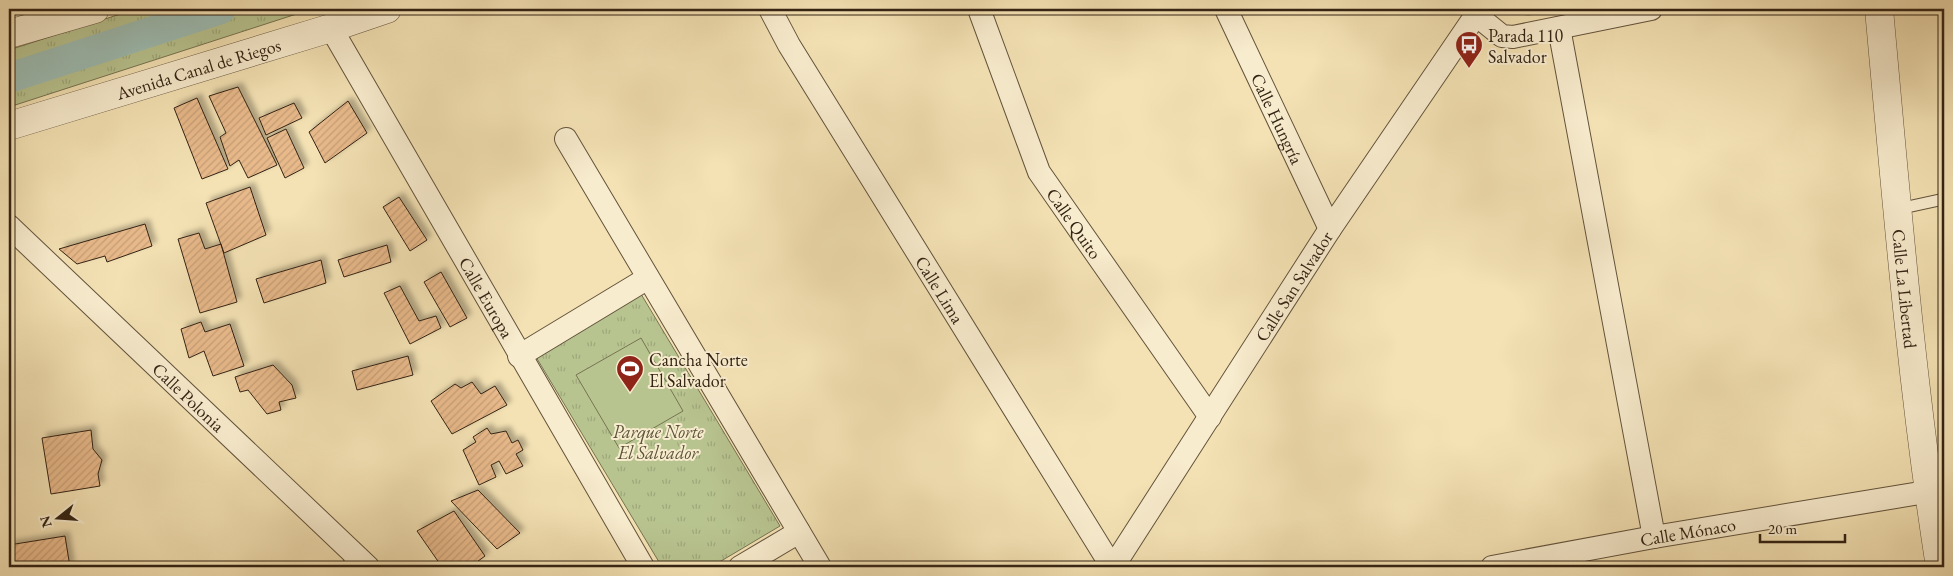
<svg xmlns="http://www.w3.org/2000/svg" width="1953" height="576" viewBox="0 0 1953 576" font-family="'EB Garamond',serif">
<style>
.grass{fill:url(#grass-tufts);stroke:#767452}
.pitch{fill:#b8c490;stroke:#767452}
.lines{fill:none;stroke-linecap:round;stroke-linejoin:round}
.canal{stroke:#9dbdb3;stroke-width:30}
.building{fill:url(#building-hatch);stroke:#332314;filter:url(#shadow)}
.service-casing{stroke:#63533c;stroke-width:13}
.minor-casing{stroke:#63533c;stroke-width:24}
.tertiary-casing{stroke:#63533c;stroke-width:29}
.service{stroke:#f8ecce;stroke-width:11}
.minor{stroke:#f8ecce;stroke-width:22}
.tertiary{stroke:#f8ecce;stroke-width:28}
.labels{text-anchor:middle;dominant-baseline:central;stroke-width:4;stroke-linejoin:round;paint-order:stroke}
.poi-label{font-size:18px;fill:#332314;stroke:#f8ecce;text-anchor:start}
.street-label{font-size:18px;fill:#332314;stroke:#f8ecce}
.park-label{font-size:18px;font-style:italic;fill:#5b5339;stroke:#f8ecce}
</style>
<defs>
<pattern id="grass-tufts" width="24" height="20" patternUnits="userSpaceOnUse" patternTransform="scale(1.25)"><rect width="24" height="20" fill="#b8c490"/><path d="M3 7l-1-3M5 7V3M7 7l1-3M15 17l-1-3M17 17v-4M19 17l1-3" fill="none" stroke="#9fa87b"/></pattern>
<pattern id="building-hatch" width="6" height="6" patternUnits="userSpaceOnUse" patternTransform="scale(1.25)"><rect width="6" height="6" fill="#e8b98a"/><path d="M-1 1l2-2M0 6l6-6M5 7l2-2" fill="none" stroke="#c79f76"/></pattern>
<filter id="shadow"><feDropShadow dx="4.5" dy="-4.5" stdDeviation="2.5" flood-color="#0004"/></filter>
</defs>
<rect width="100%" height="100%" fill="#f4e2b4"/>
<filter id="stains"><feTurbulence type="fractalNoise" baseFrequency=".004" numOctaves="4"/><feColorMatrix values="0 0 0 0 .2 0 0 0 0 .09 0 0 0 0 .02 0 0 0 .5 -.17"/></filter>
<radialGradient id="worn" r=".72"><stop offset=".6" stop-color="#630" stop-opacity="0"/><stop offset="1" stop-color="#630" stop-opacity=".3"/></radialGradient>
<path class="grass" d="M136,9H312L9,107V50Z
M1514,9H1558C1546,11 1523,21 1514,9Z
M641,294L780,526L711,567H662L536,357Z"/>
<path class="pitch" d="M641,338L683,411L619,448L576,375Z"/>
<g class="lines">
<path class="canal" d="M9,78L221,9"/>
</g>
<path class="building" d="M238,87L277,165L248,178L239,160L230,166L220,137L226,133L209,96Z
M197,98L228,169L202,179L174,108Z
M348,101L367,133L325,163L309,132Z
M294,103L302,118L266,135L259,118Z
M286,129L304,168L285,178L267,138Z
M250,187L266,235L224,253L206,203Z
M399,197L427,240L410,251L383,207Z
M145,224L152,246L107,262L105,256L77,264L59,249Z
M199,233L205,249L221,244L237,302L200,313L178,239Z
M387,245L391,262L344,277L338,260Z
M321,260L326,283L264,303L256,279Z
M441,272L467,318L450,327L424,282Z
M400,286L419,321L436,316L441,328L410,344L384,293Z
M201,322L205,332L230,324L244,366L213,376L204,351L189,358L181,329Z
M408,356L413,375L357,390L352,371Z
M273,365L292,385L296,398L279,402L281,410L267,414L248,390L240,392L235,377Z
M472,382L481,394L495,386L507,405L452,434L431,401L455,384L461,388Z
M487,428L491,434L506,431L512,443L518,440L523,450L516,454L523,466L506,474L499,461L491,465L496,477L479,485L463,450L476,442L473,437Z
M91,430L93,449L102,460L98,474L100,486L51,494L42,438Z
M478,490L520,533L497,549L451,501Z
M454,511L485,556L470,567H442L417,531Z
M65,536L70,567H9V545Z"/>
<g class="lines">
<defs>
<path id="service" d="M1898,209L1944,199
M346,567L356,557"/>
<g id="minor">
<path id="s1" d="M770,9L789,45L1112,567"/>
<path id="s2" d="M979,9L1039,172L1210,417"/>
<path id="s3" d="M1226,9L1330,229"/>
<path d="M1476,15L1502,36L1513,37L1651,9"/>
<path id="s4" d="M331,28L643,567"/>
<path d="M1559,28L1654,537"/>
<path d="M566,139L820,567"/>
<path id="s5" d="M9,226L368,567"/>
<path d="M519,356L648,278"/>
<path d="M740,567L799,532"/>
<path id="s6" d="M1113,567L1330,229L1480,9"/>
<path id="s7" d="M1492,567L1654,537L1944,489"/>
</g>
<g id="tertiary">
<path id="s8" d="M1879,9C1896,195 1911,382 1940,567"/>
<path d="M9,34L95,9"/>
<path id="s9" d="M9,126L331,28L387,9"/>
</g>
</defs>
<use href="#service" class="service-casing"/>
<use href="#minor" class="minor-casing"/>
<use href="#tertiary" class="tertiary-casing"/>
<use href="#service" class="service"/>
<use href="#minor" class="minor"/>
<use href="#tertiary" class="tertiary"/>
</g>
<defs>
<symbol id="bus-pin" viewBox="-11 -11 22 30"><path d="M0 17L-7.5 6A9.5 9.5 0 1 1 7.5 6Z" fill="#8f2418" stroke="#f8ecce"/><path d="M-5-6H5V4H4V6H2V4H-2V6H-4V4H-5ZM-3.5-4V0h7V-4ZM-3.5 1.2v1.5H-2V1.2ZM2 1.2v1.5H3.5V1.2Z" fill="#fff"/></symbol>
<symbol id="stadium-pin" viewBox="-11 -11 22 30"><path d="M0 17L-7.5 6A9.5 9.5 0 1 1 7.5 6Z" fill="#8f2418" stroke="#f8ecce"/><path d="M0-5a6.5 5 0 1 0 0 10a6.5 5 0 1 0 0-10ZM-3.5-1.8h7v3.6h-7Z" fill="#fff"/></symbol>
</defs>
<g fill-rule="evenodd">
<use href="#bus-pin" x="1453" y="29" width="32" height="43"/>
<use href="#stadium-pin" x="614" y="353" width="32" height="43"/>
</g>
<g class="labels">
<g class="poi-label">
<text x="1488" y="35">Parada 110<tspan x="1488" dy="21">Salvador</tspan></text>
<text x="649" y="359">Cancha Norte<tspan x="649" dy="21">El Salvador</tspan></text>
</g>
<g class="street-label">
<text stroke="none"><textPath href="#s9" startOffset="198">Avenida Canal de Riegos</textPath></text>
<text stroke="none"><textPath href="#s3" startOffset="121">Calle Hungría</textPath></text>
<text stroke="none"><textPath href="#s2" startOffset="236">Calle Quito</textPath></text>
<text stroke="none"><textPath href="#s6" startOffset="334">Calle San Salvador</textPath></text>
<text stroke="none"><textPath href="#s8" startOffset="281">Calle La Libertad</textPath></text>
<text stroke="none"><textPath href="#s1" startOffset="328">Calle Lima</textPath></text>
<text stroke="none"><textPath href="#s4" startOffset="311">Calle Europa</textPath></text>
<text stroke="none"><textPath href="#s5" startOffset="248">Calle Polonia</textPath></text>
<text stroke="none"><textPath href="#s7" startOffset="199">Calle Mónaco</textPath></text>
</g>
<g class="park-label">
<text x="658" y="431">Parque Norte<tspan x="658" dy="21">El Salvador</tspan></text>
</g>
</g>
<rect width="1953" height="576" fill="none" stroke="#f4e2b4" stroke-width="30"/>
<rect x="10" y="10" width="1933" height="556" fill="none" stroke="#332314" stroke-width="2.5"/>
<rect x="15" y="15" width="1923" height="546" fill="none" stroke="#332314"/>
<g transform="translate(58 518) rotate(253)" stroke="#f8ecce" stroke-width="4" paint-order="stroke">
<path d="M0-4L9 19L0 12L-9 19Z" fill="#332314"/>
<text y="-8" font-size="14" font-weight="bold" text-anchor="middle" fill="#332314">N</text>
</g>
<path d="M1760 534v8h85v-8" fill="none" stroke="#332314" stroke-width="2.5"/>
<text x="1768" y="534" font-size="15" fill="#332314" stroke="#f8ecce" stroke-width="4" paint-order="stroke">20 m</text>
<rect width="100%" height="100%" filter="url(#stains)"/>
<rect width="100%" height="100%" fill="url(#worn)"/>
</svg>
